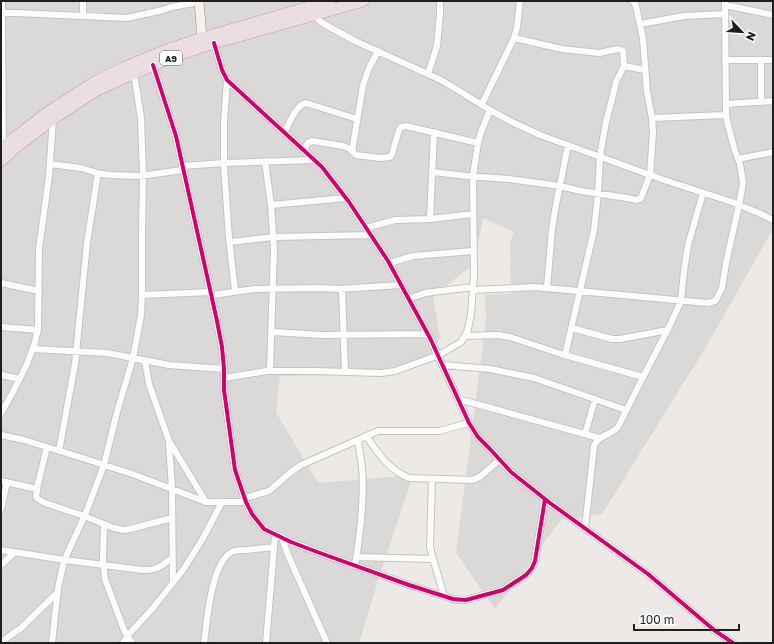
<svg xmlns="http://www.w3.org/2000/svg" width="774" height="644" viewBox="0 0 774 644" font-family="'Golos Text',sans-serif">
<style>
.residential{fill:#dbd9d8}
.lines{fill:none;stroke-linecap:round;stroke-linejoin:round}
.street-casing{stroke:#c5c4c2;stroke-width:8}
.secondary-casing{stroke:#97957d;stroke-width:10}
.highway-casing{stroke:#c39bac;stroke-width:12}
.street{stroke:#fcfcfb;stroke-width:6}
.secondary{stroke:#f4f2e9;stroke-width:9}
.highway{stroke:#eadee2;stroke-width:11}
.cycleway-casing{stroke:#fff;stroke-width:6}
.cycleway{stroke:#d6006c;stroke-width:4}
.labels{text-anchor:middle;dominant-baseline:central;stroke-width:3.5;stroke-linejoin:round;paint-order:stroke}
.shield{fill:#fff;stroke:#626262;stroke-width:1}
.shield-label{font-size:9px;font-weight:bold;fill:#1e1e1e}
</style>
<rect width="100%" height="100%" fill="#ece9e6"/>
<path class="residential" d="M1,1H773V229L706,347L602,514L561,520L495,609L456,553L486,320L485,295L511,294L510,243L514,232L483,218L474,264L433,296L440,337L430,358L358,375L280,376L276,412L318,483L413,475L381,571L359,643H1Z"/>
<g class="lines">
<defs>
<path id="street" d="M2,1L3,147
M83,1V16
M725,5L773,15
M1,13H17L127,18L163,10L171,7L199,2
M314,16L324,24L355,41L441,80L456,89L490,110L512,122L540,135L664,180L732,202L759,213L773,220
M640,24L684,16L725,14
M514,38L562,49L599,53L618,49L621,50L623,51L624,66L616,82L614,91L606,122L600,156L598,194L594,230L565,355
M214,43L222,70L227,80L322,167L349,202L388,261L430,338L469,423L478,437L490,449L511,472L550,503L648,574L714,630L733,643
M725,60H773
M761,60V102
M153,65L176,136L217,321L222,347L224,369V390L235,470L246,502L252,514L264,529L291,542L320,553L409,585L453,599L466,600L503,590L526,575L532,568L535,561L545,499
M624,66L645,70
M428,74L437,46L440,13V1
M227,80L224,122V166L229,238L235,291
M482,104L514,38L517,27L520,1
M726,104L773,101
M652,118L726,115
M284,133C289,124 296,105 306,103L357,119
M304,150L308,143L312,141L343,146L350,149L356,155L380,158L390,157L392,154L399,130L401,127L406,126L478,143
M352,152L363,85L369,68L378,51
M738,159L773,152
M265,161L271,205L274,249L270,371
M50,164L81,168L101,174L112,175L140,176L183,170
M182,166L224,163L313,160
M433,172L467,176L509,179L560,186L581,191L627,198L637,200L641,198L650,175L653,132L652,118L647,92L643,39L636,6L633,1
M271,205L345,198
M430,219L434,132
M366,228L395,220L430,219L473,214
M230,242L273,237L371,235
M389,263L413,256L473,251
M1,283L39,291
M547,288L552,229L556,205L568,145
M342,289L345,372
M473,290L535,287L708,303L715,301L717,298L722,288L726,263L739,205L743,183L740,164L735,151L727,121L726,112L725,1
M142,295L211,292
M212,295L255,289L321,288L339,289L400,285
M408,299L425,293L473,287
M1,327L38,330
M572,328L612,339H620L668,330
M272,332L323,335L428,334
M465,336L498,335L510,337L561,354L643,377
M33,349L107,353L169,365L224,369
M145,361L149,384L169,441L206,502
M443,365L490,369L534,378L626,410
M1,375L20,379
M224,378L267,371H315L381,373L395,371L439,355L461,342L467,332L471,315L474,275L473,176L478,143L481,132L490,110
M458,399L599,438
M1,413L13,392L27,364L35,342L38,328L39,249L49,176L53,119
M585,434L595,399
M1,435L24,440L89,460L135,475L206,502H246
M366,436C379,454 388,469 409,478L473,480L481,476L499,460
M169,443L172,489L173,583
M47,447L38,484L36,497L38,499L45,503L84,516L114,528L123,530L130,529L172,518
M59,451L75,364L87,243L98,173
M432,479L430,547L432,555L444,596
M1,481L37,489
M245,498L269,491L291,472L301,465L378,431H439L469,423
M1,509L7,482
M104,524L103,560L105,579L124,630L132,643
M585,528L594,446C599,434 610,436 618,427L638,387L670,325L681,301L684,271L688,245L703,193
M282,538L288,555L327,643
M1,550L65,560L142,570C158,570 160,567 172,558
M356,557L433,559
M1,565L15,552
M355,566C360,535 365,499 362,467C361,458 359,449 358,440
M1,642L21,628L58,592
M52,643L58,588L63,565L67,554L85,515L104,465L117,412L133,358L141,315L142,295V234L143,175L141,118L134,73
M123,643L129,634L153,608L183,570L202,540L222,502
M204,643C207,622 211,559 234,551C237,550 242,550 246,550C255,549 265,548 274,547
M266,643L275,535"/>
<path id="secondary" d="M199,1L202,38"/>
<path id="highway" d="M1,149L9,142L48,112L93,83L123,68L164,51L202,38L330,1
M1,161L15,148L53,119L97,90L126,77L167,59L204,46L363,1"/>
</defs>
<use href="#street" class="street-casing"/>
<use href="#secondary" class="secondary-casing"/>
<use href="#highway" class="highway-casing"/>
<use href="#street" class="street"/>
<use href="#secondary" class="secondary"/>
<use href="#highway" class="highway"/>
<defs>
<path id="cycleway" d="M214,43L222,70L227,80L322,167L349,202L388,261L430,338L469,423L478,437L490,449L511,472L550,503L648,574L714,630L733,643
M153,65L176,136L217,321L222,347L224,369V390L235,470L246,502L252,514L264,529L291,542L320,553L409,585L453,599L466,600L503,590L526,575L532,568L535,561L545,499"/>
</defs>
<use href="#cycleway" class="cycleway-casing"/>
<use href="#cycleway" class="cycleway"/>
</g>
<g class="labels">
<rect class="shield" x="160" y="51" width="22" height="14" rx="3"/>
<g class="shield-label">
<text x="171" y="58">A9</text>
</g>
</g>
<rect width="774" height="644" fill="none" stroke="#1e1e1e" stroke-width="4"/>
<g transform="translate(742 32) rotate(115)" stroke="#ffffff" stroke-width="3" paint-order="stroke">
<path d="M0-3L7 15L0 10L-7 15Z" fill="#1e1e1e"/>
<text y="-6" font-size="11" font-weight="bold" text-anchor="middle" fill="#1e1e1e">N</text>
</g>
<path d="M634 624v6h105v-6" fill="none" stroke="#1e1e1e" stroke-width="2"/>
<text x="640" y="624" font-size="12" fill="#1e1e1e" stroke="#ffffff" stroke-width="3" paint-order="stroke">100 m</text>
</svg>
